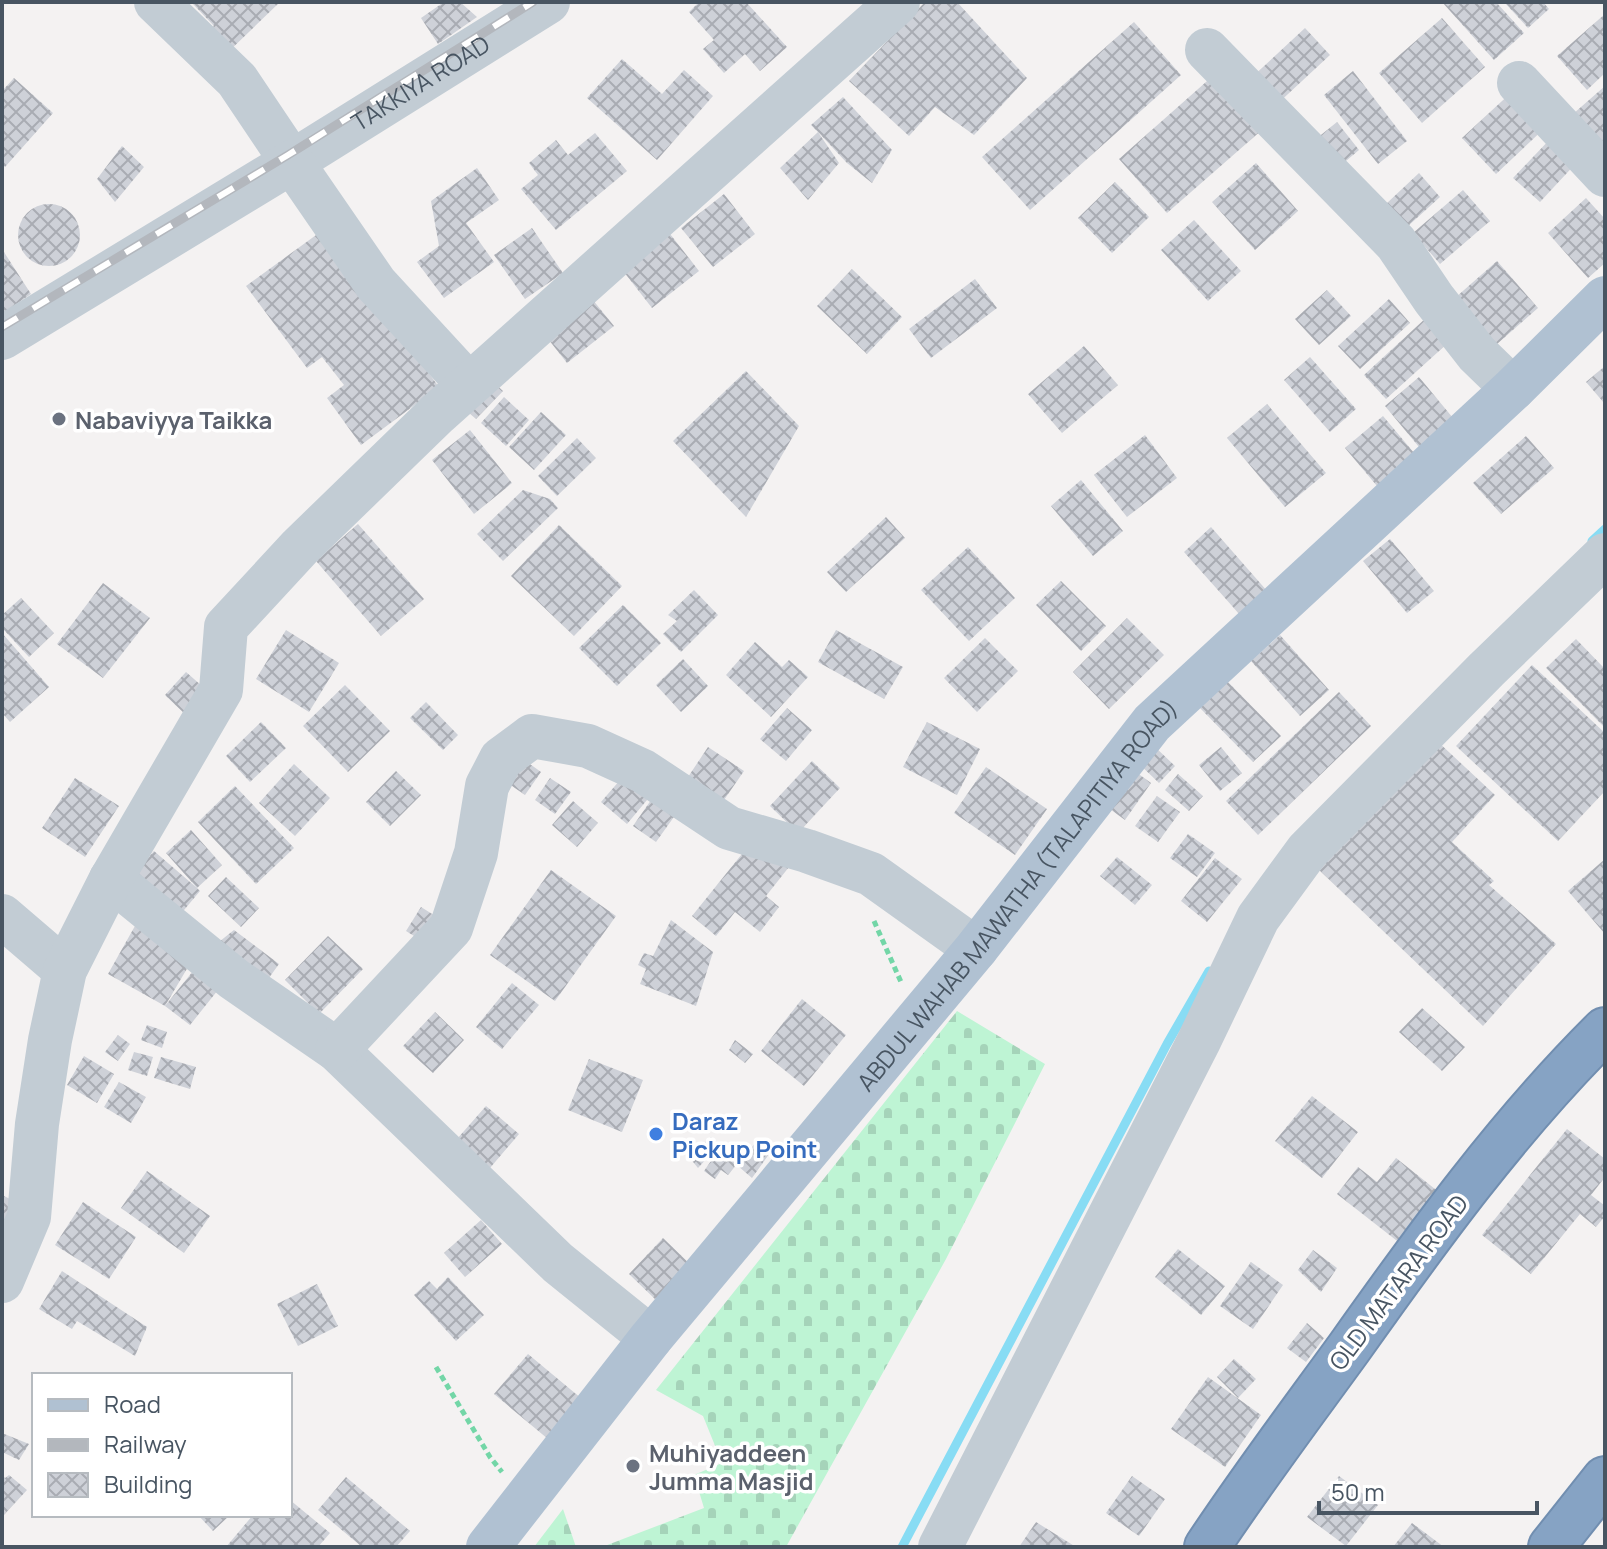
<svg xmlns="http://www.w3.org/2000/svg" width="1607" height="1549" viewBox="0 0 1607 1549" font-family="Manrope,sans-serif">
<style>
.cemetery{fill:url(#cemetery-stones)}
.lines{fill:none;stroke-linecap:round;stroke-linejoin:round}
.stream{stroke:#88dcf4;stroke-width:9}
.building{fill:url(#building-cross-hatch)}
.highway-casing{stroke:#718eb0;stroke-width:48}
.path{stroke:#73d6a7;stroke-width:5;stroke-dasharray:6 4;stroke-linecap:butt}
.minor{stroke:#c2ccd4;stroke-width:44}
.major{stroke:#b0c1d2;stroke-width:44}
.highway{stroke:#86a3c4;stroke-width:44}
.rail-casing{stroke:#b3b7bd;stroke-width:9}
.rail{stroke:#fff;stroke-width:6;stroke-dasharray:18;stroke-linecap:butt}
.worship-dot{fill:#6b7280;stroke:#fff;stroke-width:3}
.shop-dot{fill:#3f7fe0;stroke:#fff;stroke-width:3}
.labels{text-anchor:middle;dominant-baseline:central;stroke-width:7;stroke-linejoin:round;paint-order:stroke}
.street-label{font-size:24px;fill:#485562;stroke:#fff}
.worship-label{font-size:24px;font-weight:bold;fill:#5b616d;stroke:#fff;text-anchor:start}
.shop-label{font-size:24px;font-weight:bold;fill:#366cbe;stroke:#fff;text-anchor:start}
</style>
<defs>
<pattern id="cemetery-stones" width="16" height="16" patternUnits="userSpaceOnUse" patternTransform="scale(2)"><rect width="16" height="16" fill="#bef4d4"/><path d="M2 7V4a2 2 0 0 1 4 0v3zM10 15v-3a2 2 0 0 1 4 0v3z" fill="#a5d3b9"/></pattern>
<pattern id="building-cross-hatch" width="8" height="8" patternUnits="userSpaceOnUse" patternTransform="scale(2)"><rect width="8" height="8" fill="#ced1d8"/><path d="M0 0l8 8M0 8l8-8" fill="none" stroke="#a9acb3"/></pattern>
</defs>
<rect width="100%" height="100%" fill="#f4f2f2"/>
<path class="cemetery" d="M957,1011L1045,1064L946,1259L786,1547H602L704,1508L694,1475L722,1463L703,1416L656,1390Z
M563,1509L576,1547H534Z"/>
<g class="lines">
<path class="stream" d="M1592,541L1605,529
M902,1547L1167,1044L1209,971"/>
</g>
<path class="building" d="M195,2L234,4L280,2L225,55L209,30L214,26L193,4Z
M444,2H460L477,17L438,44L421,18Z
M699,2H746L787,47L760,71L745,54L724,73L703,49L714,40L689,12Z
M925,2H957L1027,78L974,135L935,107L909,136L849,81Z
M1442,2H1496L1524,33L1494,60Z
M1504,2H1543L1549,9L1528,28Z
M1605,14V73L1587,90L1557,56Z
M1442,18L1485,67L1422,123L1379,73Z
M1134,22L1181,75L1030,210L982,157Z
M1305,28L1330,55L1274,107L1249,80Z
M622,59L662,94L684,70L713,96L657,160L587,98Z
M1353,71L1407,141L1378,164L1324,95Z
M1215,74L1263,129L1167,213L1119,159Z
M14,78L53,113L5,167L2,164V91Z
M1605,86V167L1565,121Z
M1515,89L1548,125L1496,174L1462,138Z
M843,97L892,150L872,183L847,163L818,132L839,163L808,200L780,168L818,132L811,125Z
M1337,122L1359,150L1334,171L1311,143Z
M595,133L627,171L556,230L521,189L538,175L529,163L556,140L568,155Z
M1553,136L1579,160L1540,202L1513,178Z
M122,146L144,167L115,202L97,179Z
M1256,163L1298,211L1255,250L1212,202Z
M477,168L499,200L466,223L494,262L444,298L417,262L439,246L431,201Z
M1419,173L1440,197L1407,227L1386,204Z
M1115,182L1149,217L1112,253L1078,218Z
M1463,190L1490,221L1440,264L1413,233Z
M724,194L755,234L713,267L681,228Z
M1586,198L1605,219V263L1588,278L1548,233Z
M18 235a31 31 0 1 1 62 0a31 31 0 1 1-62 0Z
M1194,220L1241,271L1208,301L1161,250Z
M532,228L563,273L525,299L494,255Z
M323,230L439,387L361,445L327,398L344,385L322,357L307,368L246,286Z
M667,230L699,271L652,308L620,267Z
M2,249L31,294L2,314Z
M1497,261L1538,308L1488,352L1447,305Z
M852,269L902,317L867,354L817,306Z
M975,279L997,308L931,358L909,329Z
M1327,290L1351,316L1319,345L1295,319Z
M588,294L614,326L567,363L541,330Z
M1389,299L1410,323L1360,369L1338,346Z
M1427,317L1449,342L1386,399L1364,375Z
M1084,346L1118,385L1062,433L1028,394Z
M1310,357L1356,409L1330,432L1284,380Z
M1605,366V404L1586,382Z
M746,371L799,426L746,517L673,441Z
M1419,377L1453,418L1419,447L1385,406Z
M489,378L503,391L476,419L462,407Z
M504,397L529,420L506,446L481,423Z
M1267,404L1326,473L1285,507L1227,438Z
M541,412L566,435L534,470L509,447Z
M1383,416L1415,454L1377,486L1345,448Z
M470,430L512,483L474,514L432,460Z
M1145,435L1177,478L1127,517L1094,475Z
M1526,436L1554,468L1501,514L1473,483Z
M577,438L596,458L557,496L538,476Z
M1081,480L1123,531L1093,556L1051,506Z
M523,490L550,499L558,508L503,561L477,534Z
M886,517L905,538L846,592L827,572Z
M358,524L424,599L381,636L316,561Z
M559,525L622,586L574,636L511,576Z
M1211,527L1268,592L1241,616L1184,552Z
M1390,539L1434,591L1407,613L1363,561Z
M968,547L1015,598L969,641L921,590Z
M1061,581L1106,626L1081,651L1036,605Z
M103,583L150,618L103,678L57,644Z
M694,590L718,615L681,652L663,634L677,621L668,615Z
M21,598L54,633L29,657L2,628V615Z
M623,605L661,643L617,686L579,648Z
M1127,618L1164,655L1109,709L1073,672Z
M286,630L339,663L309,712L256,679Z
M836,630L903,667L884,699L818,662Z
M2,633L49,687L10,722L2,713Z
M1280,635L1329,690L1300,716L1251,661Z
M985,638L1018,671L977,712L944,678Z
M1576,639L1605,669V728L1546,668Z
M755,642L782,667L789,660L808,677L771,717L726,675Z
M683,659L708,686L681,712L656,685Z
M1532,665L1605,733V791L1558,841L1456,746Z
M186,672L210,693L188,717L165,695Z
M1227,681L1281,736L1253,762L1199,707Z
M345,685L390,731L348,772L303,726Z
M1339,692L1371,726L1258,835L1226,801Z
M426,702L458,735L443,750L410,718Z
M787,708L812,730L786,761L760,739Z
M261,722L286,748L250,782L226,756Z
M927,722L980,749L957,795L903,767Z
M1436,740L1495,795L1452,842L1494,881L1489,885L1556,944L1483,1026L1318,869Z
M1153,745L1175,766L1159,783L1136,761Z
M708,747L744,771L715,813L686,780Z
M1221,747L1242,773L1220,791L1199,765Z
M516,754L541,772L525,795L499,777Z
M812,761L840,788L798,833L770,806Z
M294,764L330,798L295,836L259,803Z
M986,767L1047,809L1015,855L954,813Z
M1129,767L1151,783L1125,820L1103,804Z
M396,771L421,795L390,826L366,802Z
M627,772L652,794L627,824L601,802Z
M1178,774L1203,796L1189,811L1165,790Z
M75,778L119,806L85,857L42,828Z
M550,778L571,792L555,814L535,800Z
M235,786L294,848L256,884L198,822Z
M658,790L681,807L656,842L633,826Z
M1157,796L1180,812L1158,842L1135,826Z
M573,801L598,823L577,847L552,825Z
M191,830L222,865L197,888L200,891L174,922L127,882L154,851L197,888L166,853Z
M1188,834L1215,853L1197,877L1170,858Z
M754,839L789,867L766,896L779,907L760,932L735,912L716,936L692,916Z
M1117,857L1152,885L1135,905L1100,876Z
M1215,858L1242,879L1207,922L1181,901Z
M1605,859V934L1568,891Z
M551,870L616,916L555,1001L490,955Z
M226,877L259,908L241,927L208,896Z
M421,907L445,922L430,946L406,931Z
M140,917L198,950L165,1006L193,971L218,990L190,1025L165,1006L108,974Z
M671,920L713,952L696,1006L640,984L646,969L638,965L644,953L653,956Z
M234,930L279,964L258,993L205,953Z
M328,936L363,969L319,1014L285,980Z
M512,983L539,1005L502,1049L476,1027Z
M802,999L846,1035L804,1086L761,1051Z
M1422,1008L1465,1047L1442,1071L1399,1032Z
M435,1012L464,1040L433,1073L403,1046Z
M147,1025L167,1032L162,1048L141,1040Z
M118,1035L130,1044L118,1061L105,1052Z
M735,1040L753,1054L745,1063L729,1050Z
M134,1052L153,1057L147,1076L128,1070Z
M84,1056L114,1074L97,1103L67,1085Z
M161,1057L196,1067L190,1089L154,1078Z
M589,1059L643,1080L622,1132L568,1110Z
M119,1082L146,1097L131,1123L104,1107Z
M1312,1096L1358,1132L1322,1178L1275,1141Z
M486,1106L519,1134L490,1168L457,1139Z
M1567,1129L1605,1159V1177L1591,1195L1605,1206V1216L1596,1227L1580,1214L1531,1274L1482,1235Z
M711,1137L719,1145L698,1168L689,1157Z
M758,1139L772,1150L752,1178L738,1166Z
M720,1148L731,1155L724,1165L730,1158L737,1164L728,1175L721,1170L715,1179L704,1171Z
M1396,1158L1440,1193L1401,1244L1337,1194L1358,1167L1377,1182Z
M147,1171L210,1216L184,1253L121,1208Z
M2,1195L26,1207L2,1253Z
M83,1202L136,1237L109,1279L55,1245Z
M481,1220L502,1244L465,1277L444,1253Z
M663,1238L691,1265L657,1301L629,1274Z
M1178,1249L1225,1286L1201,1315L1155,1277Z
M1313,1250L1337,1268L1321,1292L1298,1270Z
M1251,1262L1283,1285L1253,1329L1220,1306Z
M62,1271L147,1327L135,1356L77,1321L72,1329L39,1309Z
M448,1277L484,1315L456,1341L414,1295L429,1281L437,1289Z
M317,1284L338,1326L298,1346L277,1304Z
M1307,1323L1324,1338L1306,1362L1287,1348Z
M528,1354L582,1399L548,1439L494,1394Z
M1234,1359L1256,1379L1238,1398L1217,1377Z
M1208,1377L1261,1415L1225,1467L1171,1429Z
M2,1433L29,1444L19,1460L2,1452Z
M9,1475L27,1490L2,1517V1476L5,1478Z
M1132,1476L1165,1499L1139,1536L1106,1513Z
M1339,1476L1378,1505L1346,1546L1307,1517Z
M346,1477L410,1531L396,1547H362L318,1510Z
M290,1500L330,1533L318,1547H226L253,1515H290Z
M198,1515H230L213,1531Z
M1036,1522L1076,1547H1019Z
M1412,1523L1444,1547H1393Z"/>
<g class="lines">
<defs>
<path id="highway" d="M1207,1547C1252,1479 1301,1414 1349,1348C1427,1238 1508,1126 1605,1030
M1551,1547L1605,1479"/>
</defs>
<use href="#highway" class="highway-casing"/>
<path class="path" d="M874,921L901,982
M436,1367L490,1457L502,1472"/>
<g class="minor">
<path id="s1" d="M156,2L237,80L292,162L548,2"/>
<path d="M1207,50L1396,243L1434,299L1477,354L1513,389"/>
<path d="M1519,83L1605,175"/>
<path d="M2,338L292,162L376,284L469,385"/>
<path d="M111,879L234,979L337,1050L558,1263L651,1338"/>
<path d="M2,916L65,970"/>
<path d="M337,1050L451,928L476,853L487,786L501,759L532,736L588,746L643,771L729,828L807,851L871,874L976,949"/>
<path d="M2,1281L29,1217L37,1124L50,1040L65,970L111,879L221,690L226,627L300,547L437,414L898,2"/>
<path d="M940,1547L1199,1041L1258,918L1307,851L1487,669L1605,555"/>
</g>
<path class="major" id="s2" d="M488,1547L651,1338L976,949L1152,723L1513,389L1605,298"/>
<use href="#highway" class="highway"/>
<defs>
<path id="rail" d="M2,327L288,155L533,2"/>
</defs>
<use href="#rail" class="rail-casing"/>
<use href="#rail" class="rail"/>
</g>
<g class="worship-dot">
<circle cx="59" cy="419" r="8"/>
<circle cx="633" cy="1466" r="8"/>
</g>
<circle class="shop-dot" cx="656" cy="1134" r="8"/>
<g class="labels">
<g class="street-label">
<text stroke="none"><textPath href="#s1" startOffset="362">TAKKIYA ROAD</textPath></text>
<text stroke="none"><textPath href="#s2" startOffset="840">ABDUL WAHAB MAWATHA (TALAPITIYA ROAD)</textPath></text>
<text transform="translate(1398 1282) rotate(-53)">OLD MATARA ROAD</text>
</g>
<g class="worship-label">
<text x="75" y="419">Nabaviyya Taikka</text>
<text x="649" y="1452">Muhiyaddeen<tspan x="649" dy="28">Jumma Masjid</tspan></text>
</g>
<g class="shop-label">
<text x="672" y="1120">Daraz<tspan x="672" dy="28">Pickup Point</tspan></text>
</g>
</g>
<rect width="1607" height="1549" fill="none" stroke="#485562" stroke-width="8"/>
<rect x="32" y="1373" width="260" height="144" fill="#ffffff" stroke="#b6bbc0" stroke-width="2"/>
<rect x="48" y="1399" width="40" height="12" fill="#b0c1d2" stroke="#b6bbc0" stroke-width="2"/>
<text x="104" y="1413" font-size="24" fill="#485562">Road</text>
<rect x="48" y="1439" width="40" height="12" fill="#b3b7bd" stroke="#b6bbc0" stroke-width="2"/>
<text x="104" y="1453" font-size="24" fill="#485562">Railway</text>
<rect x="48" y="1473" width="40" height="24" fill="url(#building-cross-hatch)" stroke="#b6bbc0" stroke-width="2"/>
<text x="104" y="1493" font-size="24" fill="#485562">Building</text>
<path d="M1319 1501v12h218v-12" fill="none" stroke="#485562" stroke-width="4"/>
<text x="1331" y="1501" font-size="24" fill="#485562" stroke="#ffffff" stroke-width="6" paint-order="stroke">50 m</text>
</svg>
